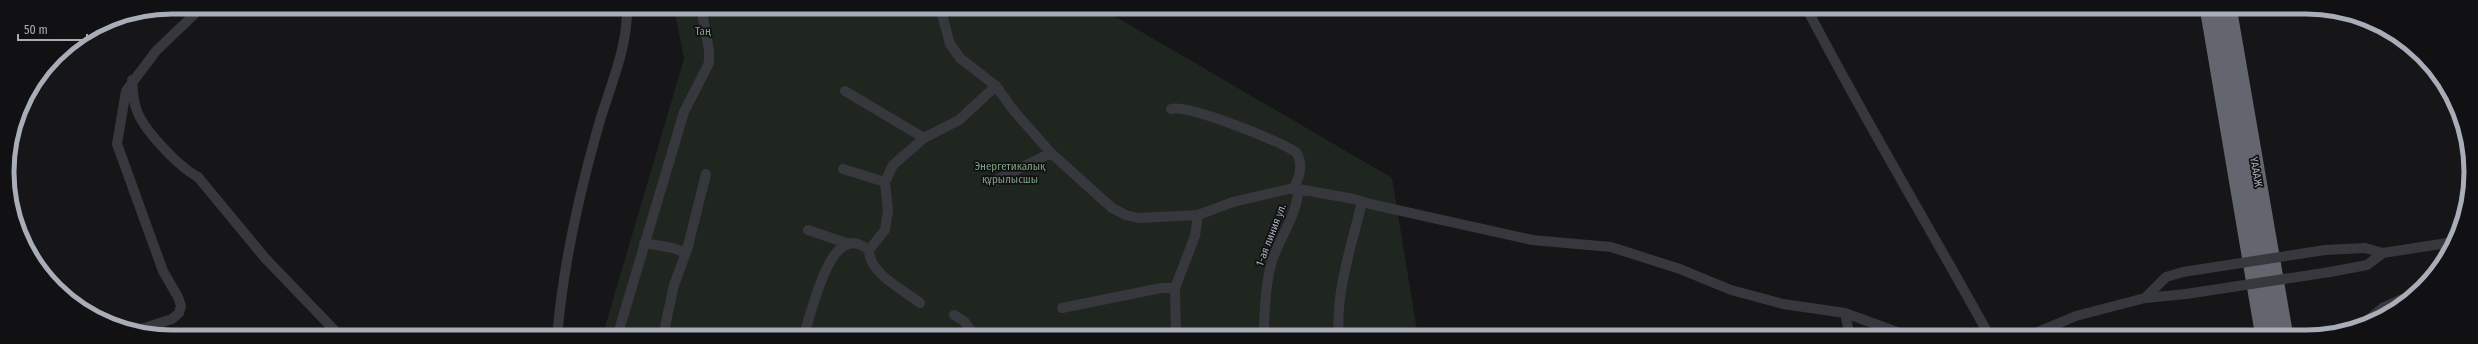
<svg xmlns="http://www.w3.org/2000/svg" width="2478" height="344" viewBox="0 0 2478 344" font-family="'Fira Sans Condensed',sans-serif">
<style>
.green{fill:#1e261f}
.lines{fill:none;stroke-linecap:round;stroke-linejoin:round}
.minor{stroke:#37383d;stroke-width:10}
.motorway{stroke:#63666e;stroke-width:19}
.minor-bridge{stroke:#37383d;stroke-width:10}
.labels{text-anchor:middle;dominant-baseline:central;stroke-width:3.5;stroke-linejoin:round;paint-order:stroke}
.park-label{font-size:11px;fill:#7fa381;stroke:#111113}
.street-label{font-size:11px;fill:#a8adb8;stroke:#111113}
.rim{fill:none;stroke:#a8adb8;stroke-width:5}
</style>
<rect width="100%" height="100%" fill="#161618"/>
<path class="green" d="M674,7H1099L1392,178L1418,337H602L684,59Z
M26,224L32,238L25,241L17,228Z"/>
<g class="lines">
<path class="minor" d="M940,7L950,44L960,58L996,86L1014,111L1051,153L1112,208L1126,215L1138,218L1198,215L1233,202L1289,189H1298L1354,199L1370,204L1532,240L1611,247L1680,269L1731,290L1783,304L1845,313L1911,337
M1806,7C1864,119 1929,226 1990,337
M132,80C133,89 133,100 136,108C142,129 179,167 198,177L265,258L341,337
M845,91L924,138
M1171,109C1189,104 1278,141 1296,152C1304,164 1300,177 1293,189
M843,169L885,182
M994,181L1051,153
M808,230L849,244
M644,243L673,248L686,253
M2325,250L2365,248L2383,253L2454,242
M2330,272L2367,265L2383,253
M2145,298L2166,277L2183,272
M920,303C904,290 869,274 869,250L885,230L888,211L885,182L893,165L924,138L959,120L996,86
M1062,308L1161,288H1175
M1845,313L1850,337
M954,315L964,321L976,337
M2363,324L2384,307L2418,292
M138,330L172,319L179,313L181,306L178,297L163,271L117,144L126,91L156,51L202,7
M664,331L674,285L687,250L706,174
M557,337C563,267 578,198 597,131C608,90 628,50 627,7
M617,337L684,112L709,63V50L701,7
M803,337C811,317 827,234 858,244C862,245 866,248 869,250
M1176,337L1175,288L1195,236L1198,215
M1264,337C1264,311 1265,285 1272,261C1279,239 1299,211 1298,189
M1339,337C1335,292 1352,245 1362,202
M2026,337L2076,316L2145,298L2186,294"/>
<path class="motorway" d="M2209,7L2265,337
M2227,7L2284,337"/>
<path class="minor-bridge" d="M2183,272L2325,250
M2186,294L2330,272"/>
</g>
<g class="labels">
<g class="park-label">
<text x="703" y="31">Таң</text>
<text x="1010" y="166">Энергетикалық<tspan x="1010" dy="13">құрылысшы</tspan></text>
</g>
<g class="street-label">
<text transform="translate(2256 172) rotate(80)">ҮАААЖ</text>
<text transform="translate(1271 235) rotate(-69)">1-ая линия ул.</text>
</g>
</g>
<path d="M0 0H2478V344H0ZM172 14H2306A158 158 0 0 1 2464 172V172A158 158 0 0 1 2306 330H172A158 158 0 0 1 14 172V172A158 158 0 0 1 172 14Z" fill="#111113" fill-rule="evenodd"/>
<path class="rim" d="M172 14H2306A158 158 0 0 1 2464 172V172A158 158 0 0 1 2306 330H172A158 158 0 0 1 14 172V172A158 158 0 0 1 172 14Z"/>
<path d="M18 34v6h69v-6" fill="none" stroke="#a8adb8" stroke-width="2"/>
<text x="24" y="34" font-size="12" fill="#a8adb8" stroke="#111113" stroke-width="3" paint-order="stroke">50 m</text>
</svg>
